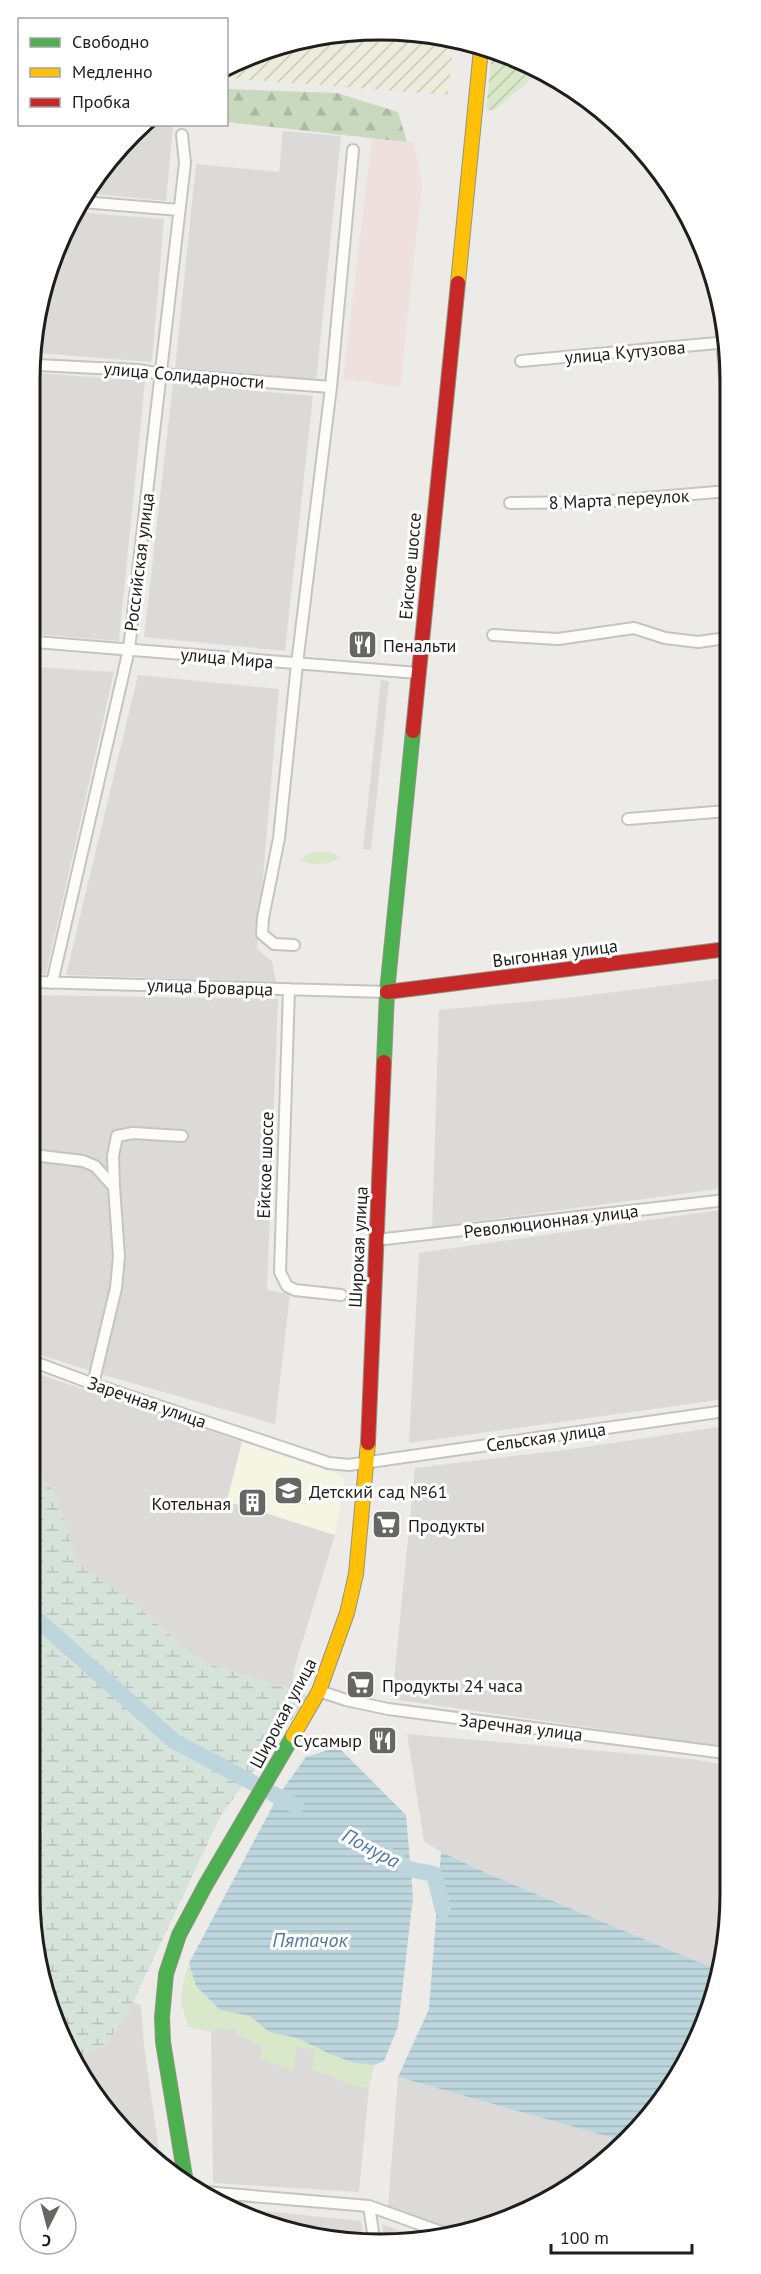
<svg xmlns="http://www.w3.org/2000/svg" width="761" height="2274" viewBox="0 0 761 2274" font-family="'PT Sans',sans-serif">
<style>
.residential{fill:#dcdad8}
.commercial{fill:#eee0de}
.education{fill:#f5f5e3}
.religious{fill:#dbdad8}
.farmland{fill:url(#farmland-furrows)}
.grass{fill:#d9e8c8}
.forest{fill:url(#forest-firs)}
.wetland{fill:url(#wetland-marsh)}
.garden{fill:url(#garden-furrows)}
.water{fill:url(#water-rules)}
.lines{fill:none;stroke-linecap:round;stroke-linejoin:round}
.river{stroke:#bdd6dd;stroke-width:16}
.street-casing{stroke:#c5c4c3;stroke-width:14}
.fast-casing{stroke:#939580;stroke-width:16}
.slow-casing{stroke:#939580;stroke-width:16}
.jam-casing{stroke:#939580;stroke-width:16}
.street{stroke:#fcfcfb;stroke-width:10}
.fast{stroke:#4caf50;stroke-width:14}
.slow{stroke:#ffc107;stroke-width:14}
.jam{stroke:#c62828;stroke-width:14}
.labels{text-anchor:middle;dominant-baseline:central;stroke-width:6;stroke-linejoin:round;paint-order:stroke}
.street-label{font-size:18px;fill:#1e1e1e;stroke:#fff}
.poi-label{font-size:18px;fill:#1e1e1e;stroke:#fff;text-anchor:start}
.water-label{font-size:20px;font-style:italic;fill:#5179a8;stroke:#fff}
.rim{fill:none;stroke:#1e1e1e;stroke-width:3}
</style>
<defs>
<pattern id="farmland-furrows" width="10" height="10" patternUnits="userSpaceOnUse" patternTransform="scale(1.5)"><rect width="10" height="10" fill="#ebecdb"/><path d="M-1 1l2-2M0 10L10 0M9 11l2-2" fill="none" stroke="#c9cabc"/></pattern>
<pattern id="forest-firs" width="22" height="20" patternUnits="userSpaceOnUse" patternTransform="scale(1.5)"><rect width="22" height="20" fill="#c8d9be"/><path d="M5 1l3.5 6h-7zM16 11l3.5 6h-7z" fill="#abbaa3"/></pattern>
<pattern id="wetland-marsh" width="20" height="14" patternUnits="userSpaceOnUse" patternTransform="scale(1.5)"><rect width="20" height="14" fill="#d6e3db"/><path d="M1 5h8M5 5V1M11 12h8M15 12V8" fill="none" stroke="#b7c2bc"/></pattern>
<pattern id="garden-furrows" width="10" height="10" patternUnits="userSpaceOnUse" patternTransform="scale(1.5)"><rect width="10" height="10" fill="#d9e8c8"/><path d="M-1 1l2-2M0 10L10 0M9 11l2-2" fill="none" stroke="#bac7ab"/></pattern>
<pattern id="water-rules" width="6" height="5" patternUnits="userSpaceOnUse" patternTransform="scale(1.5)"><rect width="6" height="5" fill="#bdd6dd"/><path d="M0 2.5h6" fill="none" stroke="#a2b7bd"/></pattern>
</defs>
<rect width="100%" height="100%" fill="#edebe7"/>
<path class="residential" d="M150,125L173,126L166,201L86,193L89,185Z
M283,131L341,136L316,383L175,369L196,164L279,172Z
M78,212L164,219L152,362L37,353V312Z
M37,373L145,381L119,641L35,634Z
M173,383L313,396L285,651L144,637Z
M35,667L114,672L46,974L34,973Z
M138,675L279,689L257,949L272,961L276,982L66,975Z
M726,978V1188L432,1227L439,1010L566,998Z
M34,995L278,999L267,1290L290,1294L275,1424L97,1373L32,1352Z
M726,1209L725,1399L409,1443L419,1253Z
M32,1372L242,1442L227,1501L335,1535L294,1669L292,1690L200,1661L132,1602L76,1562L54,1491L32,1470Z
M725,1426V1747L392,1699L415,1468L573,1449Z
M407,1734L692,1759L725,1765L724,1962L720,1971L491,1875L441,1852L424,1841Z
M133,2002L141,2005L144,2046L160,2158L117,2125L75,2058L107,2044Z
M219,2028L236,2030L239,2035L263,2046L293,2071L296,2046L314,2049L313,2070L330,2075L349,2084L369,2088L359,2192L213,2183L211,2032Z
M398,2077L620,2140L576,2185L471,2232L465,2233L388,2207Z
M224,2207L361,2221L364,2239L335,2241Z
M382,2224L415,2236L384,2238Z"/>
<path class="commercial" d="M372,138L414,142L422,185L400,387L343,379Z"/>
<path class="education" d="M242,1442L340,1475L344,1482L335,1535L227,1501Z"/>
<path class="religious" d="M381,680L389,681L371,850L363,849Z"/>
<path class="farmland" d="M312,37H449L454,39L448,95L227,78V72Z"/>
<path class="grass" d="M311,852H331L341,857C327,866 314,866 299,860Z
M189,1963L196,1986L220,2010L250,2016L269,2032L297,2038L330,2054L354,2063L374,2065L369,2088L349,2084L330,2075L312,2070L314,2049L296,2047L293,2071L259,2058L263,2046L239,2035L235,2030L219,2028L211,2032L188,2027L181,2002L183,1984Z"/>
<path class="forest" d="M226,89L337,93L398,112L407,142L227,122Z"/>
<path class="wetland" d="M32,1470L54,1491L77,1562L132,1602L200,1661L309,1696L221,1815L133,2002L107,2044L75,2058L57,2027L30,1894L39,1874L43,1831L30,1792Z"/>
<path class="garden" d="M492,53L541,71L493,111L486,109Z"/>
<path class="water" d="M338,1747L406,1815L413,1897L398,2027L384,2061L374,2065L354,2063L330,2054L297,2038L269,2032L250,2016L220,2010L196,1986L189,1963L278,1796L306,1757Z
M30,1792C44,1826 48,1858 30,1890Z
M441,1852L491,1875L720,1971L672,2088L620,2140L398,2077L429,2009Z"/>
<g class="lines">
<path class="river" d="M31,1614L174,1741L296,1806
M390,1856L409,1869L434,1874L443,1910"/>
<defs>
<path id="street" d="M82,202L179,210
M720,310L728,421
M521,361L728,342
M37,365L138,370L161,374L331,387
M510,503L599,502L728,491
M493,635L558,639L634,628L665,638L698,642L727,638
M35,642L418,673
M628,819L727,811
M294,945L274,944L262,934L263,918L279,838L297,664L331,387L353,150
M34,982L387,992
M52,983L129,649L185,163L182,135
M289,989L280,1272L287,1286L295,1290L341,1295
M33,1155L83,1161L95,1166L114,1187L119,1256L116,1288L93,1384
M114,1187L113,1156L117,1136L133,1133L182,1136
M376,1240L726,1200
M32,1361L93,1384L329,1463L349,1465L725,1411
M319,1691L346,1700L388,1709L725,1753
M205,2192L369,2206L447,2234
M369,2206L374,2239"/>
<path id="fast" d="M384,1062L387,992L413,731
M185,2177L163,2042L162,2017L166,1974L179,1935L205,1886L293,1736"/>
<path id="slow" d="M458,283L481,49
M293,1736L319,1691L347,1613L356,1574L368,1443"/>
<path id="jam" d="M413,731L458,283
M387,992L727,949
M368,1443L384,1062"/>
</defs>
<use href="#street" class="street-casing"/>
<use href="#fast" class="fast-casing"/>
<use href="#slow" class="slow-casing"/>
<use href="#jam" class="jam-casing"/>
<use href="#street" class="street"/>
<use href="#fast" class="fast"/>
<use href="#slow" class="slow"/>
<use href="#jam" class="jam"/>
</g>
<defs>
<symbol id="restaurant-square" viewBox="-11 -11 22 22"><rect x="-9" y="-9" width="18" height="18" rx="4" fill="#666664" stroke="#fff"/><path d="M-5-6h1v4h1v-4h1v4h1v-4h1v5L-1.5 .5V6h-2V.5L-5-1ZM5-6V6H3V1.5H1.5Q1.5-4 5-6Z" fill="#fff"/></symbol>
<symbol id="school-square" viewBox="-11 -11 22 22"><rect x="-9" y="-9" width="18" height="18" rx="4" fill="#666664" stroke="#fff"/><path d="M0-5L7-2L0 1L-7-2ZM-4 1L0 2.5L4 1V4Q0 6-4 4Z" fill="#fff"/></symbol>
<symbol id="building-square" viewBox="-11 -11 22 22"><rect x="-9" y="-9" width="18" height="18" rx="4" fill="#666664" stroke="#fff"/><path d="M-4-6H4V6H1V3H-1V6H-4ZM-2.5-4.3h1.7v1.8h-1.7ZM.8-4.3h1.7v1.8H.8ZM-2.5-1h1.7V.8h-1.7ZM.8-1h1.7V.8H.8Z" fill="#fff"/></symbol>
<symbol id="supermarket-square" viewBox="-11 -11 22 22"><rect x="-9" y="-9" width="18" height="18" rx="4" fill="#666664" stroke="#fff"/><path d="M-6-5.5h2.5l.6 2H6L4.5 2H-2.5L-4.4-4H-6ZM-1.5 3.2a1.3 1.3 0 1 0 .1 0ZM3 3.2a1.3 1.3 0 1 0 .1 0Z" fill="#fff"/></symbol>
</defs>
<g fill-rule="evenodd">
<use href="#restaurant-square" x="346" y="628" width="33" height="33"/>
<use href="#school-square" x="272" y="1474" width="33" height="33"/>
<use href="#building-square" x="236" y="1486" width="33" height="33"/>
<use href="#supermarket-square" x="370" y="1508" width="33" height="33"/>
<use href="#supermarket-square" x="344" y="1668" width="33" height="33"/>
<use href="#restaurant-square" x="366" y="1724" width="33" height="33"/>
</g>
<g class="labels">
<g class="street-label">
<text transform="translate(625 352) rotate(-5)">улица Кутузова</text>
<text transform="translate(184 375) rotate(5)">улица Солидарности</text>
<text transform="translate(619 499) rotate(-3)">8 Марта переулок</text>
<text transform="translate(139 562) rotate(-83)">Российская улица</text>
<text transform="translate(410 566) rotate(-85)">Ейское шоссе</text>
<text transform="translate(227 658) rotate(5)">улица Мира</text>
<text transform="translate(555 953) rotate(-7)">Выгонная улица</text>
<text transform="translate(210 987) rotate(2)">улица Броварца</text>
<text transform="translate(265 1165) rotate(-88)">Ейское шоссе</text>
<text transform="translate(551 1221) rotate(-7)">Революционная улица</text>
<text transform="translate(358 1247) rotate(-87)">Широкая улица</text>
<text transform="translate(147 1402) rotate(19)">Заречная улица</text>
<text transform="translate(546 1437) rotate(-8)">Сельская улица</text>
<text transform="translate(283 1713) rotate(-62)">Широкая улица</text>
<text transform="translate(521 1727) rotate(7)">Заречная улица</text>
</g>
<g class="poi-label">
<text x="383" y="645">Пенальти</text>
<text x="309" y="1491">Детский сад №61</text>
<text x="231" y="1503" text-anchor="end">Котельная</text>
<text x="408" y="1525">Продукты</text>
<text x="382" y="1685">Продукты 24 часа</text>
<text x="362" y="1740" text-anchor="end">Сусамыр</text>
</g>
<g class="water-label">
<text transform="translate(371 1848) rotate(28)">Понура</text>
<text x="310" y="1940">Пятачок</text>
</g>
</g>
<path d="M0 0H761V2274H0ZM380 40H380A340 340 0 0 1 720 380V1894A340 340 0 0 1 380 2234H380A340 340 0 0 1 40 1894V380A340 340 0 0 1 380 40Z" fill="#fff" fill-rule="evenodd"/>
<path class="rim" d="M380 40H380A340 340 0 0 1 720 380V1894A340 340 0 0 1 380 2234H380A340 340 0 0 1 40 1894V380A340 340 0 0 1 380 40Z"/>
<rect x="18" y="18" width="210" height="108" fill="#ffffff" stroke="#a5a5a5" stroke-width="1.5"/>
<rect x="30" y="38" width="30" height="9" fill="#4caf50" stroke="#a5a5a5" stroke-width="1.5"/>
<text x="72" y="48" font-size="18" fill="#1e1e1e">Свободно</text>
<rect x="30" y="68" width="30" height="9" fill="#ffc107" stroke="#a5a5a5" stroke-width="1.5"/>
<text x="72" y="78" font-size="18" fill="#1e1e1e">Медленно</text>
<rect x="30" y="98" width="30" height="9" fill="#c62828" stroke="#a5a5a5" stroke-width="1.5"/>
<text x="72" y="108" font-size="18" fill="#1e1e1e">Пробка</text>
<g transform="translate(48 2226) rotate(186)"><circle r="28" fill="#ffffff" stroke="#a5a5a5" stroke-width="1.5"/>
<path d="M0-4.5L10 22L0 15L-10 22Z" fill="#666664"/>
<text y="-9" font-size="16" font-weight="bold" text-anchor="middle" fill="#1e1e1e">С</text>
</g>
<path d="M551 2244v9h141v-9" fill="none" stroke="#1e1e1e" stroke-width="3"/>
<text x="560" y="2244" font-size="18" fill="#1e1e1e" stroke="#ffffff" stroke-width="4.5" paint-order="stroke">100 m</text>
</svg>
